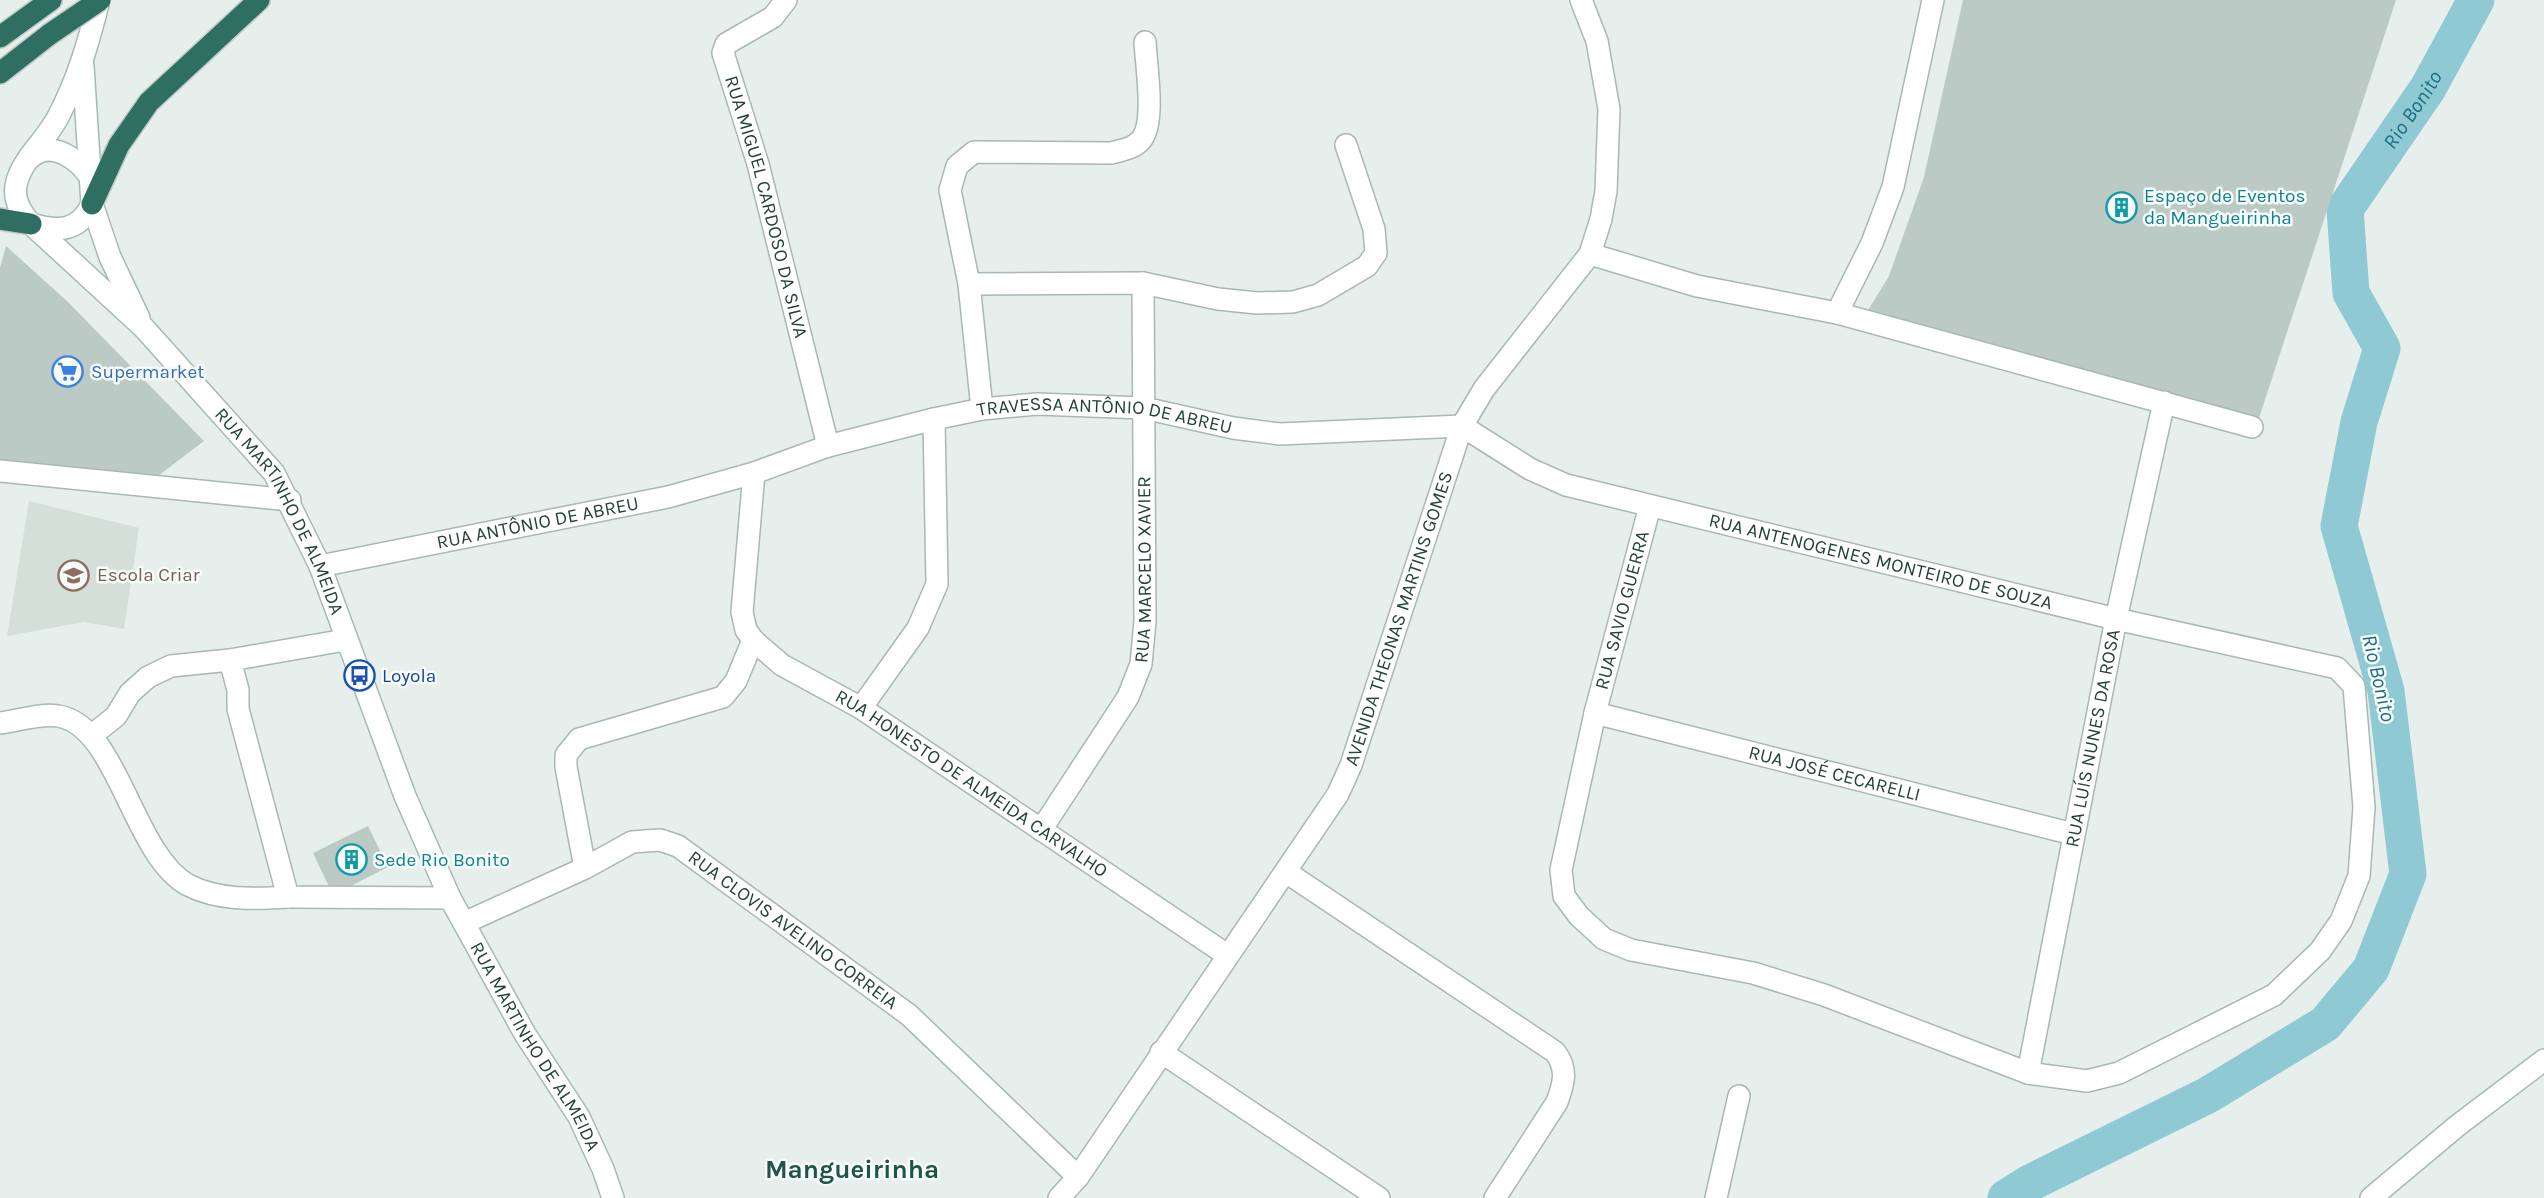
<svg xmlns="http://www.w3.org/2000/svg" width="2544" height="1198" viewBox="0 0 2544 1198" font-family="Karla,sans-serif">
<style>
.built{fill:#d4dfda}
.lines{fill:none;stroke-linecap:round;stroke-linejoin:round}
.river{stroke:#8ec9d4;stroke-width:37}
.building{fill:#bbcac4}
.minor-casing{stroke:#a8b8b2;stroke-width:24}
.tertiary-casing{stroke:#a8b8b2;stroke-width:24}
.secondary-casing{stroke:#a4bbb3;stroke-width:24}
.motorway-casing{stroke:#c2cac8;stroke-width:24}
.minor{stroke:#fff;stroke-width:21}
.tertiary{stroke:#fff;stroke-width:21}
.secondary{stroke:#fff;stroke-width:21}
.motorway{stroke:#2f6f62;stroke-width:21}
.motorway-bridge-casing{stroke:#c2cac8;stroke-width:24;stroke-linecap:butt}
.motorway-bridge{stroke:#2f6f62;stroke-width:21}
.labels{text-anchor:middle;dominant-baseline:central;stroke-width:5;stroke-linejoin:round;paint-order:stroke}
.culture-label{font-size:19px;fill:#0d838f;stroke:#f7fbf9;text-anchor:start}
.street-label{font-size:19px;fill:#24423a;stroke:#f7fbf9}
.shop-label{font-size:19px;fill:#366cbe;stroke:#f7fbf9;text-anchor:start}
.education-label{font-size:19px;fill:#785e54;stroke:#f7fbf9;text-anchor:start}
.transit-label{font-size:19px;fill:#164399;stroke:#f7fbf9;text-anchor:start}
.water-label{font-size:21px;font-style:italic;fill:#1c6f80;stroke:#f7fbf9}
.district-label{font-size:26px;font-weight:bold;fill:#1f5548;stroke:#f7fbf9}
</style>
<rect width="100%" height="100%" fill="#e6efeb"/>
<path class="built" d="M29,501L139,528L124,629L84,622L7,636Z"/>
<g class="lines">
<path class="river" id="s1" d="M2006,1198L2030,1183L2208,1095L2325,1024L2371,969L2408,874L2386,691L2339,526L2359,422L2382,348L2351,293L2345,209L2428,88L2476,0"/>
</g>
<path class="building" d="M1963,0H2396L2259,418L1867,312L1889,276L1924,177Z
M6,246L68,302L204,441L158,476L0,460V268Z
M368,826L388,867L333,895L313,853Z"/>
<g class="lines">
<defs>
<g id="minor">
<path id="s2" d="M786,0L773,17L726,44L723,53L758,164L828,446"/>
<path d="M1590,254L1697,286L1837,313L1872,243L1893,187L1933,0"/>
<path d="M969,284L1143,283L1218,299L1257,303L1293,302L1318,295L1367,266L1376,253L1374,229L1346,145"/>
<path d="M1837,313L2252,427"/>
<path d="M982,409L969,284L950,190L957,166L974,152L1111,153C1122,150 1133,149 1141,140C1156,123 1146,65 1145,42"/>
<path d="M0,471L290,500"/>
<path id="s3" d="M754,473L742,612L746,630L753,640L782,665L861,708L1227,955"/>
<path id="s4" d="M320,566L668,497L754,473L828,446L934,419L982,409L1037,404L1144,408L1233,428L1280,434L1462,426L1530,469L1566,485L2116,619L2337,668L2354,686L2364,807L2359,876L2341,921L2320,951L2274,995L2119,1073L2087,1081L2028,1073L1824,995L1753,973L1631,950L1604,939L1579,916L1564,896L1561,870L1595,713L1650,506"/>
<path d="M345,640L230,660L238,690V709L288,897L450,898"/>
<path d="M861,708L918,628L937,584L934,419"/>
<path id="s5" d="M1595,713L2073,834"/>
<path d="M0,723C17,721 41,713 58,716C118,725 132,854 188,885C219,901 255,899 288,897"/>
<path d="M91,736L116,716L130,693L148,677L171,666L230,660"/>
<path id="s6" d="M1041,830L1128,697L1141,664L1145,621L1143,283"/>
<path d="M585,868L566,767V755L579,739L723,697L736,681L753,640"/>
<path d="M1286,872L1555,1052C1568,1069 1564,1083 1557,1102L1495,1198"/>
<path id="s7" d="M464,923L585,868L632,842L660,840L678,846L909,1015L1078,1177"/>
<path d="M1161,1052L1379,1198"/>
<path id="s8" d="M2028,1073L2116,619L2164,402"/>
<path d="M1716,1198L1739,1096"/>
</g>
<g id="tertiary">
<path id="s9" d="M1059,1198L1078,1177L1338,794L1351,765L1462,426L1484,389L1590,254L1601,219L1606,191L1609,109L1597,41L1581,0"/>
</g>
<g id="secondary">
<path id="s10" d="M99,0C89,41 78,79 58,117C47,139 24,157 17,181C12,199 20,211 31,224L144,328L274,473L320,566L405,796L450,898L525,1034L579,1117L603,1169L613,1198"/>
<path d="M29,159C50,137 80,160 92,180"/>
<path d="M92,204L110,257L139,318"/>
<path d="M31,224C58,232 79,232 92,204L83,66"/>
<path d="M2371,1198L2457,1126L2544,1060"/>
</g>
<path id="motorway" d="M0,37L51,0
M0,73L50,34
M92,204L119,145L149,102L259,0
M0,219L31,224"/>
</defs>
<use href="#minor" class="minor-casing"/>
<use href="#tertiary" class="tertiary-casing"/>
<use href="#secondary" class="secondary-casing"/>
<use href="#motorway" class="motorway-casing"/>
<use href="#minor" class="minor"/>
<use href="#tertiary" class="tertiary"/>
<use href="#secondary" class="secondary"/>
<use href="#motorway" class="motorway"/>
<defs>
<path id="motorway-bridge" d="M50,34L100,0"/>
</defs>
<use href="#motorway-bridge" class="motorway-bridge-casing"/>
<use href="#motorway-bridge" class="motorway-bridge"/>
</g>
<defs>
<symbol id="building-ring" viewBox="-11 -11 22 22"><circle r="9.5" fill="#f7fbf9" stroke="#0f9aa8" stroke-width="1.5"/><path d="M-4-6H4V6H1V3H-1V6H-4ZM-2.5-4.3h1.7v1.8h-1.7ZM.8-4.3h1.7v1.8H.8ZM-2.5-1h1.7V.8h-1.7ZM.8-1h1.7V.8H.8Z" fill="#0f9aa8"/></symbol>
<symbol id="supermarket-ring" viewBox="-11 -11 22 22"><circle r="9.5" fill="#f7fbf9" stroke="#3f7fe0" stroke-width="1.5"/><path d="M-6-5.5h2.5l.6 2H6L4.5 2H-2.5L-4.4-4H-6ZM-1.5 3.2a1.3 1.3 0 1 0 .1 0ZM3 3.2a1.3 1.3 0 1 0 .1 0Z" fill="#3f7fe0"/></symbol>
<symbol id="school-ring" viewBox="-11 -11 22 22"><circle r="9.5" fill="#f7fbf9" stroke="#8d6e63" stroke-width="1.5"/><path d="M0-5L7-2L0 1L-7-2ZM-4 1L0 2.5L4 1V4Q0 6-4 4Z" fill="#8d6e63"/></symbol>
<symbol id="bus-ring" viewBox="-11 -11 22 22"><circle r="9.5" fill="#f7fbf9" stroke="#1a4fb4" stroke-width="1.5"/><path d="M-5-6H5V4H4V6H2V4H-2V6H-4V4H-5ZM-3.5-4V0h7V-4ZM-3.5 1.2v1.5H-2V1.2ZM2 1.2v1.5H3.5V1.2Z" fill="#1a4fb4"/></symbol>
</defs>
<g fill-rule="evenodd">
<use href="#building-ring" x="2104" y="190" width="35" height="35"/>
<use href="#supermarket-ring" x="50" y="354" width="35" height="35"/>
<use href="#school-ring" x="56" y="558" width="35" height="35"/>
<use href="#bus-ring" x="342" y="658" width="35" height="35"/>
<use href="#building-ring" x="334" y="842" width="35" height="35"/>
</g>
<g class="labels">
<g class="culture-label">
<text x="2144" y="196">Espaço de Eventos<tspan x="2144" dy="22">da Mangueirinha</tspan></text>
<text x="374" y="860">Sede Rio Bonito</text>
</g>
<g class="street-label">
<text stroke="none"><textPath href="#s2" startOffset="245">RUA MIGUEL CARDOSO DA SILVA</textPath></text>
<text stroke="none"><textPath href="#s4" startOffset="805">TRAVESSA ANTÔNIO DE ABREU</textPath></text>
<text stroke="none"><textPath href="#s10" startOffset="632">RUA MARTINHO DE ALMEIDA</textPath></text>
<text stroke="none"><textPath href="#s4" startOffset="222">RUA ANTÔNIO DE ABREU</textPath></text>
<text stroke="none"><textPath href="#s4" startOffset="1608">RUA ANTENOGENES MONTEIRO DE SOUZA</textPath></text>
<text stroke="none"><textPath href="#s6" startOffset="289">RUA MARCELO XAVIER</textPath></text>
<text stroke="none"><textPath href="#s4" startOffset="3505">RUA SAVIO GUERRA</textPath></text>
<text stroke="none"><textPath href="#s9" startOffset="677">AVENIDA THEONAS MARTINS GOMES</textPath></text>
<text stroke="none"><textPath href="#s8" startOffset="341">RUA LUÍS NUNES DA ROSA</textPath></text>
<text stroke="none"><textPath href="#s5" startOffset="247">RUA JOSÉ CECARELLI</textPath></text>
<text stroke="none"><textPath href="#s3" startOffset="432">RUA HONESTO DE ALMEIDA CARVALHO</textPath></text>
<text stroke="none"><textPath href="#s7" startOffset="376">RUA CLOVIS AVELINO CORREIA</textPath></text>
<text stroke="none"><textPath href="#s10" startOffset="1228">RUA MARTINHO DE ALMEIDA</textPath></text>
</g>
<g class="shop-label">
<text x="91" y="372">Supermarket</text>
</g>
<g class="education-label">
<text x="97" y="575">Escola Criar</text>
</g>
<g class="transit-label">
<text x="382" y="676">Loyola</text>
</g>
<g class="water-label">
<text stroke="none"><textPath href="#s1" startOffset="1344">Rio Bonito</textPath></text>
<text transform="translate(2379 678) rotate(77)">Rio Bonito</text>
</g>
<g class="district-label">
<text x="852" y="1169">Mangueirinha</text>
</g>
</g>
</svg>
